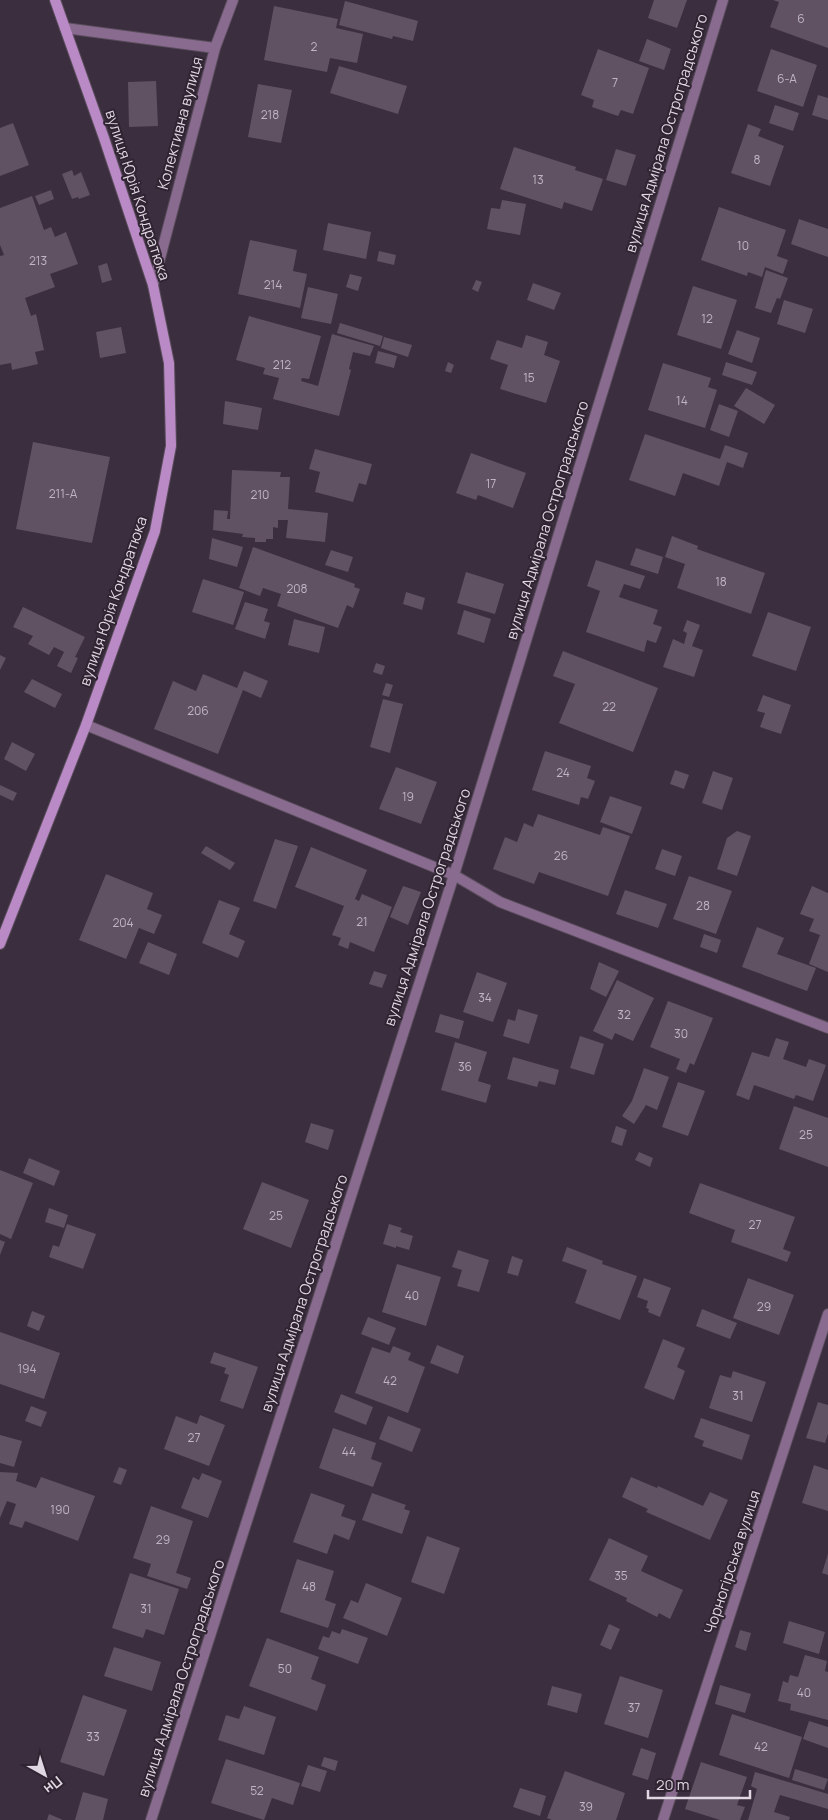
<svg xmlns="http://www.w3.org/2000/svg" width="828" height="1820" viewBox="0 0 828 1820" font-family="Manrope,sans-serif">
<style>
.building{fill:#605263}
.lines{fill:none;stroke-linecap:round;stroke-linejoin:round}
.lane-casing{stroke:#594c5b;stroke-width:12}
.street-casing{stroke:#594c5b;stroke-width:12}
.secondary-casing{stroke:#594c5b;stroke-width:12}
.lane{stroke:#896b90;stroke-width:10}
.street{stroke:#896b90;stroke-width:10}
.secondary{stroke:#b98ac5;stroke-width:10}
.labels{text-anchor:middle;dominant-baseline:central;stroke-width:4;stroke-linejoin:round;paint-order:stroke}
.number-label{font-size:12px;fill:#bfb6c2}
.street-label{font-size:15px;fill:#dfd7e1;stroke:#302433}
</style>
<rect width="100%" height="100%" fill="#3b2e3e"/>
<path class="building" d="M654,0H687L677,28L648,18Z
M773,0H828V48L770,27L779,2Z
M345,1L418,21L413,41L393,36L392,39L339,25Z
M274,6L338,19L336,28L363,34L357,63L330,58L327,72L264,60Z
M647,39L671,49L664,70L639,61Z
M598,49L649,68L633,114L621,110L618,116L592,107L594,100L581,95Z
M771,49L817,65L803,107L757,91Z
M339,66L407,86L398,114L330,93Z
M156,81L158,126L129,127L128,82Z
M258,84L292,90L281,143L248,137Z
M818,95L828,98V120L812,115Z
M775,105L799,113L793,131L769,123Z
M13,123L29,165L0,176V128Z
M748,124L761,129L758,136L784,146L770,186L731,173Z
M514,147L576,167L575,170L603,179L592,211L564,202L562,209L500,189Z
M616,149L636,155L626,186L606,180Z
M72,170L74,176L81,172L90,195L79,199L78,197L72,199L62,174Z
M51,190L54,199L39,205L35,196Z
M32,196L44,230L51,227L55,237L66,232L78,264L50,274L55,287L25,298L31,316L36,314L44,350L35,352L38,364L12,370L11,363L0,365V256L4,255L0,245V208Z
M502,200L526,204L520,235L487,229L491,208L500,209Z
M719,207L786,230L777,256L788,260L783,274L765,267L762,277L748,272L747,276L701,260Z
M799,219L828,229V257L791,244Z
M328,223L371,232L366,259L323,250Z
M250,240L297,250L293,271L307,274L300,308L238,294Z
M379,251L396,255L394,265L377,261Z
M107,263L112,280L102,283L98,266Z
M766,270L788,278L780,299L777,298L771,313L755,308Z
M350,274L362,277L358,291L346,287Z
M476,280L482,282L478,292L472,289Z
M533,283L561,293L554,310L527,300Z
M693,286L737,300L721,349L677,335Z
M308,287L338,294L331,324L301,318Z
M784,300L813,309L805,333L777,324Z
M249,316L321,336L309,379L302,378L301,381L318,386L332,334L374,346L370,356L353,352L349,369L351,370L339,416L273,399L279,378L263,374L265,368L236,360Z
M340,323L383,336L380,346L337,333Z
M121,327L126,353L100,358L96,332Z
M737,330L760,338L752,363L728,354Z
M526,335L548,342L544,355L560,361L546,403L500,389L508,365L490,359L497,340L522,348Z
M384,337L412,345L408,357L381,348Z
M378,351L397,356L394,368L375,363Z
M448,362L454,365L451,373L445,371Z
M726,362L757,372L752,385L722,375Z
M663,363L711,378L708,387L717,390L705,428L648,410Z
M746,388L775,405L764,424L734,406Z
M225,401L262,408L258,430L223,424Z
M719,404L738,411L729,437L710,430Z
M645,434L720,459L725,445L748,453L743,468L727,462L719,486L683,473L675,496L629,480Z
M33,442L110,457L92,543L16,529Z
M315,449L372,464L366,485L359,483L353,502L315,492L320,472L309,469Z
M471,453L526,473L513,508L478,495L476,500L456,493Z
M232,470L281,472L280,477H290L288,509L328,513L325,542L286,538L288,520H278V528L273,527V539H266V542H255V538L242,537L243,534L213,530L214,510L228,511L227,519H230Z
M672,536L698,546L697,549L765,573L751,614L677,588L685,564L665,557Z
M212,538L243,547L237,567L209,559Z
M253,547L355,584L354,587L360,589L353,608L347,605L338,628L277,606L281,594L263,588L260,596L239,588Z
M636,548L663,557L658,574L630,565Z
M331,550L353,557L348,572L325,565Z
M596,560L645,576L640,589L624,584L619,597L658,610L653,624L662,627L656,643L647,640L644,652L586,632L600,591L587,586Z
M466,572L504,584L495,614L457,603Z
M203,579L244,592L233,625L192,612Z
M406,592L425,598L422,610L403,604Z
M245,602L268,609L264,621L270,623L265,639L235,629Z
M23,607L85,637L75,657L78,658L71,673L57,666L64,652L54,647L49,655L28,644L33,636L13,627Z
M464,610L491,619L484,643L457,634Z
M768,612L811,627L796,671L752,656Z
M294,619L325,627L319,653L288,645Z
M687,620L700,625L692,646L703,650L694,677L663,667L673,639L684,644L687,633L683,631Z
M563,651L658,688L633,752L559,723L575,684L553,676Z
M0,655L6,658L0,670Z
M376,663L385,666L382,675L373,672Z
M244,671L268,681L261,698L243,690L218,754L154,729L173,681L196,691L203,674L237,688Z
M32,679L62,694L55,708L24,692Z
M386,683L393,685L389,697L382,695Z
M763,695L791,705L781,734L760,727L765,713L757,711Z
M383,699L403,704L390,753L370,747Z
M12,742L35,754L26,771L4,759Z
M545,751L591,766L587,778L595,781L588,799L581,797L579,805L532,790Z
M396,767L437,782L421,824L379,809Z
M675,770L689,775L684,789L670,784Z
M713,771L733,778L722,810L702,803Z
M0,785L17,793L13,801L0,795Z
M610,796L642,807L632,834L600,822Z
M538,814L600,835L603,827L630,836L608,896L539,872L534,884L493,869L505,837L517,842L524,823L533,827Z
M737,831L751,836L737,876L717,869L727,838Z
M275,839L298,846L276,909L253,901Z
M206,846L235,863L230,870L201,853Z
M311,847L367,870L355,899L359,901L362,894L392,907L374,952L350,942L348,949L338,945L341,938L332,935L344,906L295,887Z
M662,849L682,856L675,876L655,869Z
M106,874L153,893L147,909L162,915L154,934L139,928L126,959L79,940Z
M689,876L732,891L716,934L673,919Z
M403,886L421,892L408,925L390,917Z
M812,886L828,893V972L809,964L820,935L809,931L814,919L800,914Z
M625,890L667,904L658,928L616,914Z
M219,900L240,908L229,934L245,941L238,958L202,943Z
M757,927L784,938L777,954L816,968L807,991L742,967Z
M704,934L721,940L717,953L700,947Z
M148,942L177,954L169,975L139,963Z
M599,962L619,971L606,997L590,989Z
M374,971L387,975L382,988L369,984Z
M477,972L507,983L493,1022L463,1012Z
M617,980L654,998L633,1041L615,1033L612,1040L593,1031Z
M668,1001L713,1018L694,1065L690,1063L686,1073L676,1069L680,1059L650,1047Z
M518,1009L538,1015L529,1044L503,1036L508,1019L515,1021Z
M440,1014L464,1021L459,1039L435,1032Z
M580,1036L604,1044L594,1075L570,1068Z
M776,1038L789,1042L783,1059L806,1067L809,1059L826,1065L813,1101L796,1095L794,1099L754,1085L749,1100L736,1095L752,1052L769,1057Z
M455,1042L487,1052L478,1081L491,1085L486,1103L441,1090Z
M513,1057L559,1070L555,1085L539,1081L537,1087L507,1079Z
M644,1068L669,1077L657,1110L646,1105L634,1124L622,1116L632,1101Z
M678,1082L705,1091L688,1136L662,1127Z
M794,1106L828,1118V1167L779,1149Z
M311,1123L334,1130L328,1150L305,1142Z
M616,1126L627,1130L622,1146L611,1142Z
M639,1152L653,1158L650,1167L635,1160Z
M29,1158L60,1171L54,1186L23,1173Z
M0,1170L33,1183L11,1239L0,1234Z
M262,1182L309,1200L291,1248L243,1229Z
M700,1183L795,1217L783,1249L791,1252L787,1262L731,1242L735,1230L689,1213Z
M49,1208L68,1215L64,1228L45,1222Z
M67,1224L96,1234L83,1269L49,1257L53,1245L59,1247Z
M389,1224L402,1228L400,1232L413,1236L409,1250L396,1246V1248L383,1244Z
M0,1240L5,1242L0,1255Z
M567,1247L603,1261L602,1264L637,1276L620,1320L575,1303L587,1270L562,1261Z
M458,1250L489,1260L479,1292L457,1286L462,1270L452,1267Z
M512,1256L523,1260L518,1276L507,1273Z
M397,1264L441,1277L426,1326L382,1312Z
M644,1278L671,1288L660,1317L648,1312L649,1309L646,1308L648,1301L637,1297Z
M748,1278L794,1295L779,1335L733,1318Z
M702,1309L737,1323L730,1339L696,1326Z
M32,1311L45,1316L39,1331L27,1326Z
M368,1317L396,1328L389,1345L361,1334Z
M0,1332L60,1353L44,1399L0,1384Z
M663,1339L685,1348L677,1367L685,1371L674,1400L644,1388Z
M437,1345L464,1356L458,1374L430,1363Z
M393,1346L411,1353L408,1360L425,1367L408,1413L355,1393L372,1347L390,1353Z
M214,1352L258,1367L243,1409L220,1401L229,1375L224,1373L226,1368L210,1363Z
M733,1371L766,1382L752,1422L709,1408L720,1375L731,1378Z
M341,1394L373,1407L366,1425L334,1412Z
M818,1402L828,1405V1434L825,1443L806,1438Z
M31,1406L47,1412L41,1427L25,1421Z
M200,1415L225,1425L209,1466L164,1449L176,1416L197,1424Z
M388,1416L421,1429L412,1452L379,1439Z
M701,1418L750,1435L742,1460L702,1446L704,1441L694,1437Z
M333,1428L376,1443L371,1459L382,1463L373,1487L319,1468Z
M0,1435L22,1441L14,1467L0,1463Z
M814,1465L828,1470V1511L802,1503Z
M119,1467L127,1470L121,1485L113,1482Z
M0,1472L18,1473L16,1481L36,1488L41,1477L95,1496L78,1541L25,1521L22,1528L9,1524L16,1504L7,1501L0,1518Z
M202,1473L222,1481L208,1518L181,1508L193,1477L199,1480Z
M631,1477L657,1488L658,1486L703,1506L710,1492L728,1500L710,1540L646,1512L648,1509L622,1497Z
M311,1493L345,1505L341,1516L356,1521L349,1540L334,1534L327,1554L293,1542Z
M372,1493L406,1505L404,1509L410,1511L402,1534L362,1520Z
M151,1506L193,1521L176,1573L191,1578L187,1589L147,1576L151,1564L133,1558Z
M427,1536L460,1548L444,1594L411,1582Z
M609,1538L648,1556L641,1571L683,1590L670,1619L659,1613L657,1617L626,1601L627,1598L589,1580Z
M828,1554V1575L822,1573Z
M297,1559L334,1571L325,1600L336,1604L328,1628L280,1612Z
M130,1573L179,1589L164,1635L146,1629L143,1638L112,1628Z
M366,1583L402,1598L387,1636L343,1618L351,1600L358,1603Z
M789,1621L825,1632L819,1654L783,1643Z
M609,1624L620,1629L611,1650L600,1645Z
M342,1629L368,1638L358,1664L318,1649L323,1636L329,1638L332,1631L340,1634Z
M740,1630L751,1633L746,1651L735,1647Z
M267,1638L319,1657L311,1679L326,1685L317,1711L249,1686Z
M114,1647L161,1662L152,1691L104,1676Z
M805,1655L827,1661L825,1671L828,1672V1720L790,1710L791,1704L778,1701L783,1681L788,1683L790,1675L798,1677Z
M620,1676L663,1690L648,1738L604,1724Z
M720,1685L751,1694L745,1713L715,1704Z
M552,1686L582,1694L577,1713L547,1705Z
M83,1695L127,1710L104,1776L60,1762Z
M244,1706L276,1717L264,1755L218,1740L226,1715L239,1719Z
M732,1714L802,1737L789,1778L719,1755Z
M809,1721L828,1727V1748L803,1739Z
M641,1748L656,1753L648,1780L632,1775Z
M324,1757L338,1761L335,1771L321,1766Z
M226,1759L300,1783L293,1805L272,1798L264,1820L211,1803Z
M701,1762L747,1777L737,1805L745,1807L740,1820H720L685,1809Z
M308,1765L327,1771L320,1792L301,1786Z
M795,1769L828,1779L824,1790L792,1780Z
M565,1771L625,1793L616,1820H552L547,1818Z
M755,1772L828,1794V1809L780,1795L774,1812L790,1817L789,1820H748L757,1789L751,1786Z
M520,1788L546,1796L540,1816L513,1807Z
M83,1792L108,1799L103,1820H75Z
M49,1814L63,1820H47Z"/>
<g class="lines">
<defs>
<path id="lane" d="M86,725L454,875L500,902L828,1028"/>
<path id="street" d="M65,28L215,48
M153,285L215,48L233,0
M151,1820L454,875L723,0
M663,1820L828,1314"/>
<path id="secondary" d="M0,944L86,725L155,531L171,446L169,363L153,285L104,138L55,0"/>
</defs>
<use href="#lane" class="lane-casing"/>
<use href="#street" class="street-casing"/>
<use href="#secondary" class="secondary-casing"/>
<use href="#lane" class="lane"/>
<use href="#street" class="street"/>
<use href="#secondary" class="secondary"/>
</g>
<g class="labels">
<g class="number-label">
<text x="801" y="18">6</text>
<text x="314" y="46">2</text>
<text x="787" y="78">6-А</text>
<text x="615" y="82">7</text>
<text x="270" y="114">218</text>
<text x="757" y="159">8</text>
<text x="538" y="179">13</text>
<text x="743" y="245">10</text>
<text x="38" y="260">213</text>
<text x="273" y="284">214</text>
<text x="707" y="318">12</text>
<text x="282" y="364">212</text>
<text x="529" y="377">15</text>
<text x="682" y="400">14</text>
<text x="491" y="483">17</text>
<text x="63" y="493">211-А</text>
<text x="260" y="494">210</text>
<text x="721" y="581">18</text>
<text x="297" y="588">208</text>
<text x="609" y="706">22</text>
<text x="198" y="710">206</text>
<text x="563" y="772">24</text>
<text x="408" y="796">19</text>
<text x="561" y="855">26</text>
<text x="703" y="905">28</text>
<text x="362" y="921">21</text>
<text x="123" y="922">204</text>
<text x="485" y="997">34</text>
<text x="624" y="1014">32</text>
<text x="681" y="1033">30</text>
<text x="465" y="1066">36</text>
<text x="806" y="1134">25</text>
<text x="276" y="1215">25</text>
<text x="755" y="1224">27</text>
<text x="412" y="1295">40</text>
<text x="764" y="1306">29</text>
<text x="27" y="1368">194</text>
<text x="390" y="1380">42</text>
<text x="738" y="1395">31</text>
<text x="194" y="1437">27</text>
<text x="349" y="1451">44</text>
<text x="60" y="1509">190</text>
<text x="163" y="1539">29</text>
<text x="621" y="1575">35</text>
<text x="309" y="1586">48</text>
<text x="146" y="1608">31</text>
<text x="285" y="1668">50</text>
<text x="804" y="1692">40</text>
<text x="634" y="1707">37</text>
<text x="93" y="1736">33</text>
<text x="761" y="1746">42</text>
<text x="257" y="1790">52</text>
<text x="586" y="1806">39</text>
</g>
<g class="street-label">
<text transform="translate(180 123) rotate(-75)">Колективна вулиця</text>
<text transform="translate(666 133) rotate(-73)">вулиця Адмірала Остроградського</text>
<text transform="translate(138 195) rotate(72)">вулиця Юрія Кондратюка</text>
<text transform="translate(547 520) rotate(-73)">вулиця Адмірала Остроградського</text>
<text transform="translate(113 601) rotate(-71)">вулиця Юрія Кондратюка</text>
<text transform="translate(427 907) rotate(-72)">вулиця Адмірала Остроградського</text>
<text transform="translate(304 1293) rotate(-72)">вулиця Адмірала Остроградського</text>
<text transform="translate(732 1562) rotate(-72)">Чорногірська вулиця</text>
<text transform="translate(181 1678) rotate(-72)">вулиця Адмірала Остроградського</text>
</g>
</g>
<g transform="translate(45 1775) rotate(141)" stroke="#302433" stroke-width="4" paint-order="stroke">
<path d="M0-4L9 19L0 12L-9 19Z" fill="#dfd7e1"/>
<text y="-8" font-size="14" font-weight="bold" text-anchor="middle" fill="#dfd7e1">Пн</text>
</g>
<path d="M648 1790v8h102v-8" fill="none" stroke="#dfd7e1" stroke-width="2.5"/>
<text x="656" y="1790" font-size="15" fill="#dfd7e1" stroke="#302433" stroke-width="4" paint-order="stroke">20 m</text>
</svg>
